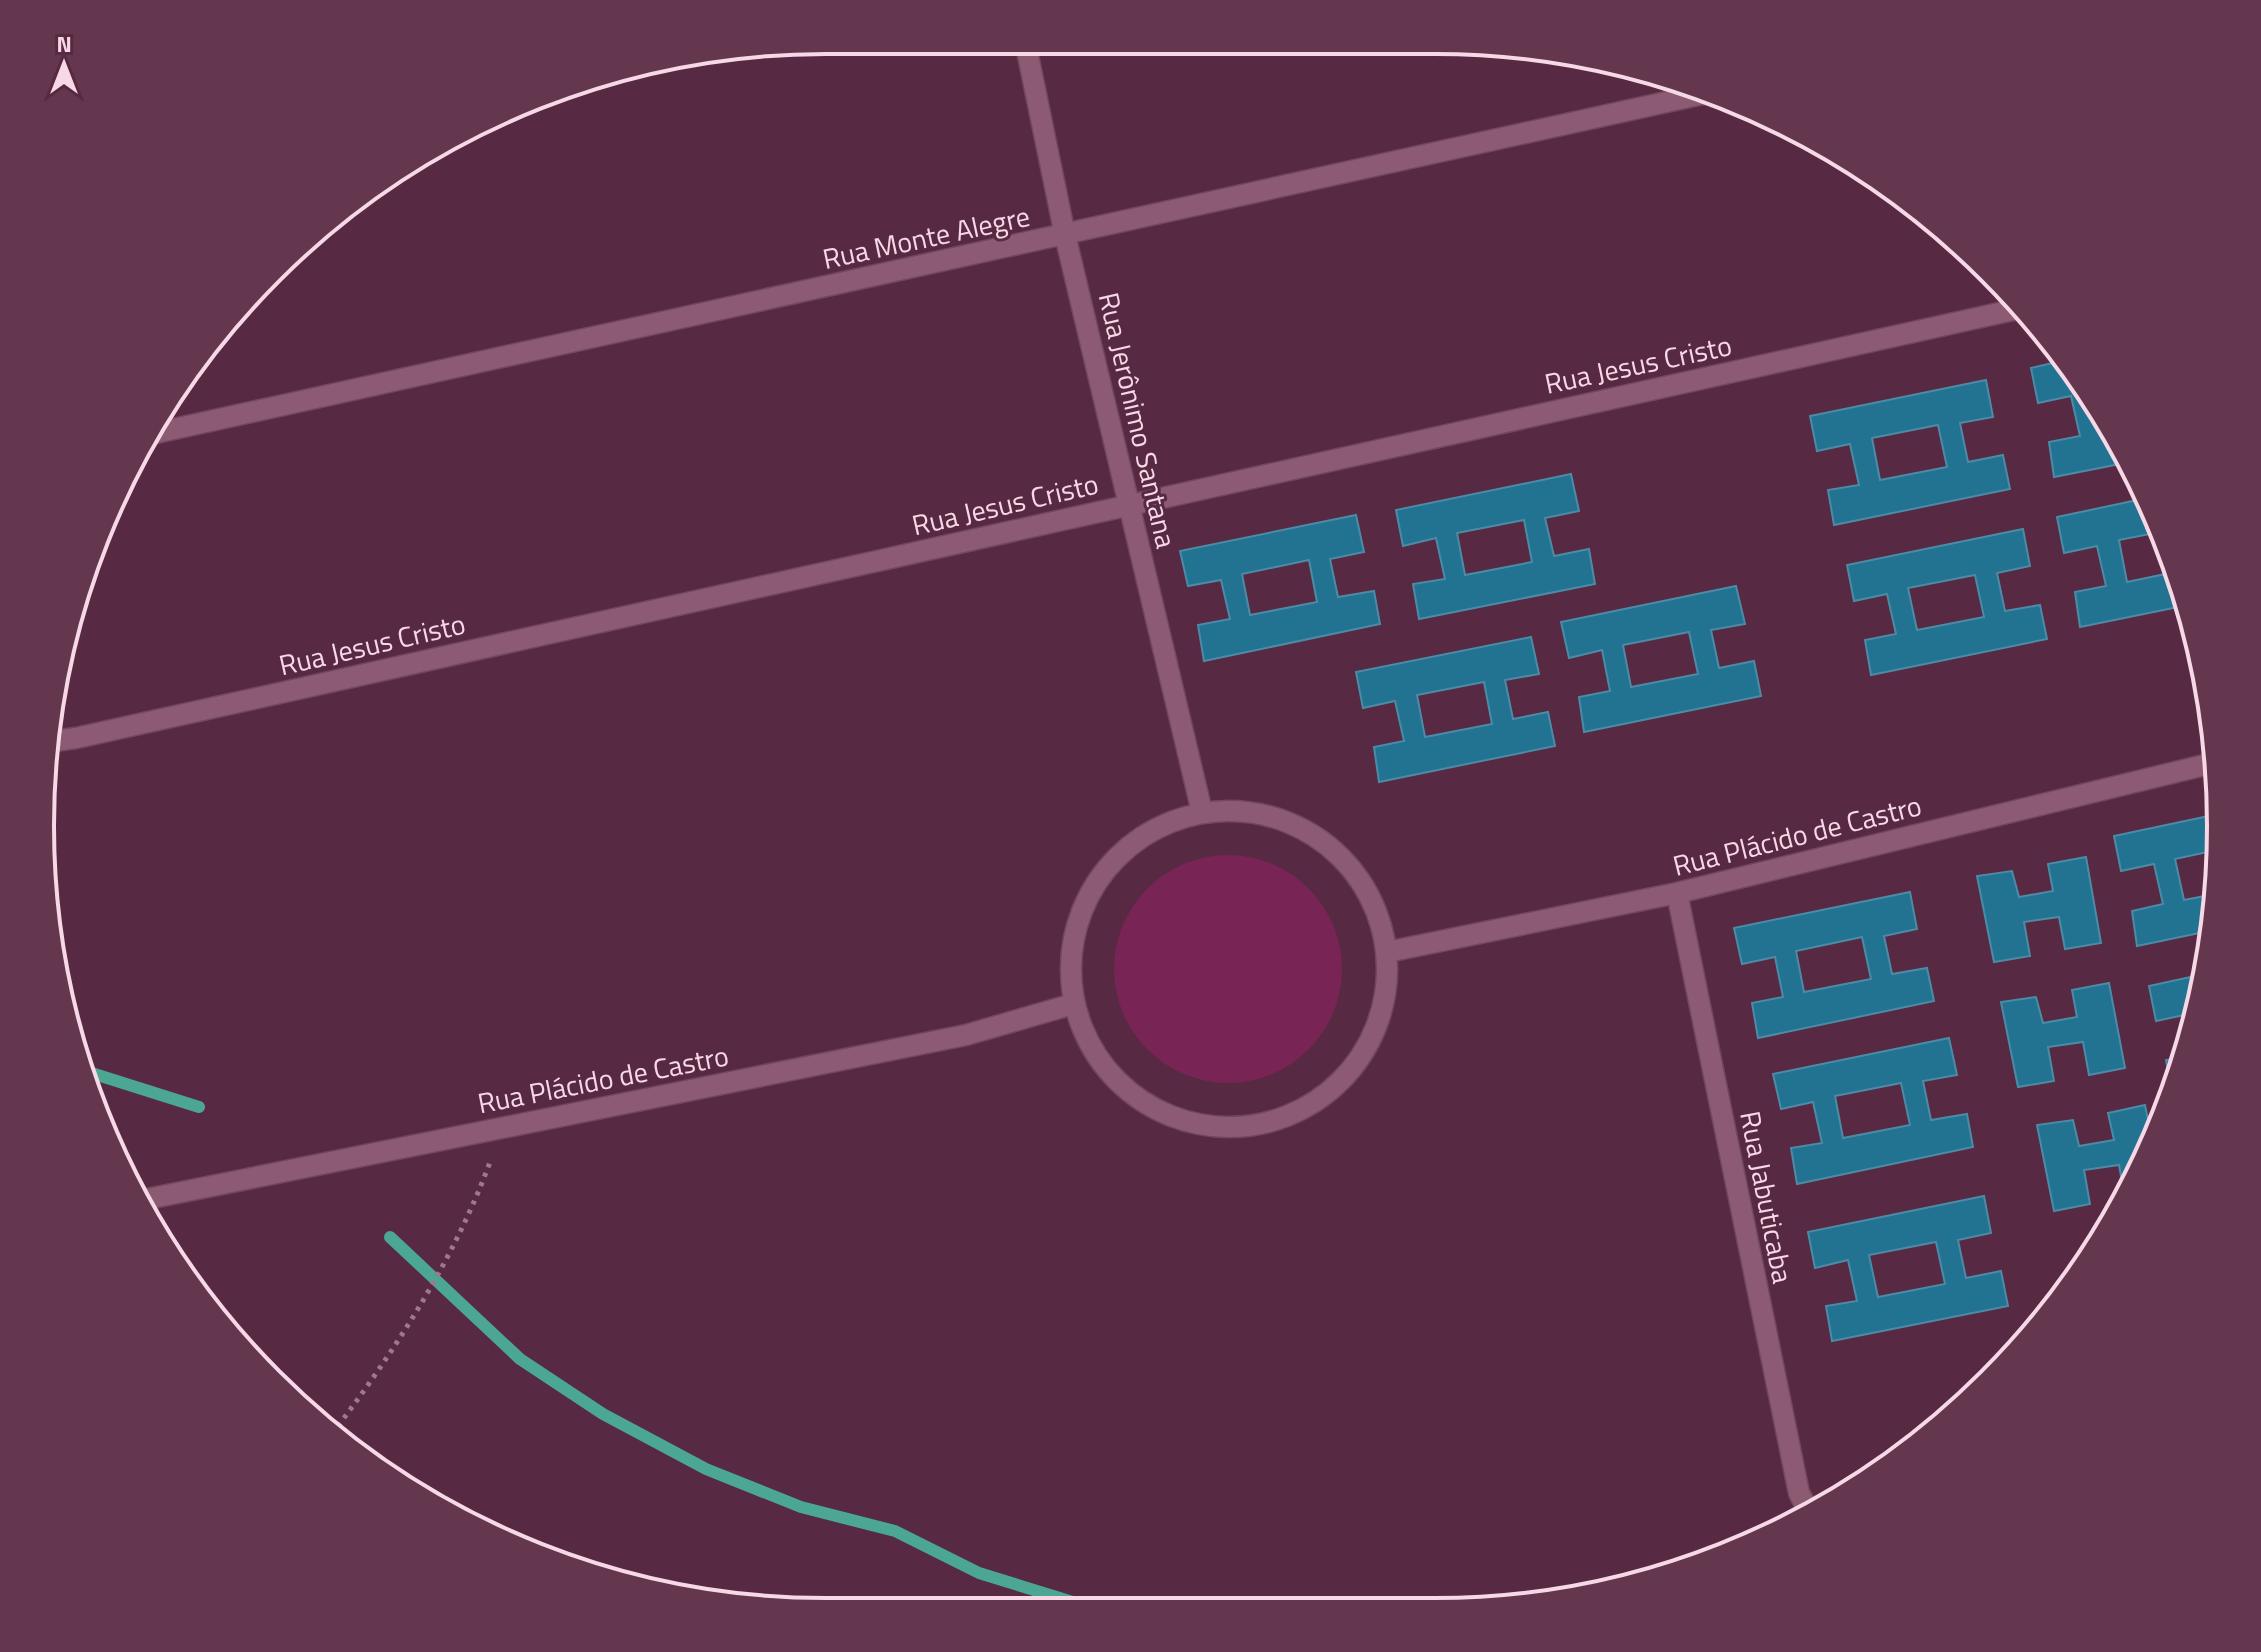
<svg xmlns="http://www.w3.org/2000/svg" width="2261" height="1652" viewBox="0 0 2261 1652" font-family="'Titillium Web',sans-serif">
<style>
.green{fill:#782455}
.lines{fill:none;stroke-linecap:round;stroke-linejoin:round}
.stream{stroke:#4ba793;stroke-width:12}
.building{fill:#227291;stroke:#4c8ba6;stroke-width:2;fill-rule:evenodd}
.minor-casing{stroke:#70475d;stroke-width:23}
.tertiary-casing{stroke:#70475d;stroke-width:23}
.path{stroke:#9f788c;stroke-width:5;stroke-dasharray:4 6;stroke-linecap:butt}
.minor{stroke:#8d5a74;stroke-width:20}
.tertiary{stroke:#8d5a74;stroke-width:20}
.labels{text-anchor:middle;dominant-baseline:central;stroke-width:6;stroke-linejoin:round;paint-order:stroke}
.street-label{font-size:28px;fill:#f7d8e6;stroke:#572942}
.rim{fill:none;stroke:#f7d8e6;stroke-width:4}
</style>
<rect width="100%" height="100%" fill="#572942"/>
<path class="green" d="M1114 969a114 114 0 1 1 228 0a114 114 0 1 1-228 0Z"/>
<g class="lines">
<path class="stream" d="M85,1071L199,1107
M390,1237L520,1359L603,1414L706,1469L801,1507L895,1531L979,1573L1092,1608"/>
</g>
<path class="building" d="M2066,360L2096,407L2100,432L2110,430L2130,462L2054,477L2049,442L2080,436L2071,396L2038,403L2031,368Z
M1986,380L1993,417L1960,423L1968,462L2003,455L2010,489L1834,525L1828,490L1859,485L1850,444L1817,451L1810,416ZM1938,425L1947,467L1880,480L1872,438Z
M1571,474L1579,511L1545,518L1554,556L1589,549L1595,584L1419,619L1413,584L1445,579L1436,538L1403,546L1396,510ZM1524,520L1532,562L1465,575L1457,533Z
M2147,498L2160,532L2119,540L2127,582L2175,572L2188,605L2080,627L2075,592L2106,586L2097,546L2064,553L2057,517Z
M1356,515L1364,552L1330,559L1338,597L1374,591L1380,624L1204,661L1198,625L1230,619L1221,580L1188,586L1180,551ZM1309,560L1317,602L1250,615L1242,574Z
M2023,529L2030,566L1997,573L2005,611L2040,605L2047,639L1871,675L1865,640L1896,634L1887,594L1854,601L1847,565ZM1975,575L1984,617L1917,630L1908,588Z
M1736,586L1745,624L1711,630L1719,668L1754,661L1761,696L1584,732L1579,697L1610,691L1602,650L1569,658L1561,622ZM1689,632L1698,674L1631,687L1623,645Z
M1531,637L1539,674L1505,680L1513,719L1548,712L1555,746L1379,782L1374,747L1404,741L1395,701L1363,708L1356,672ZM1484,682L1492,724L1425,737L1417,695Z
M2218,814L2217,850L2175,859L2184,900L2215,894L2214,930L2137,946L2132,911L2163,904L2154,864L2121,871L2114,836Z
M2086,857L2101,943L2065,949L2059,917L2024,922L2030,956L1994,962L1977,876L2012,871L2019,897L2053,891L2048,864Z
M1910,892L1917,929L1884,936L1892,974L1927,968L1934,1001L1758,1038L1752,1003L1783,997L1775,957L1742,964L1734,928ZM1862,937L1871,979L1804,992L1796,951Z
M2204,974L2192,1026L2189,1014L2156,1021L2149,986Z
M2109,983L2125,1068L2089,1075L2083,1042L2048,1047L2054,1081L2018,1087L2001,1002L2036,997L2043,1023L2077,1017L2072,990Z
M1949,1038L1957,1075L1923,1081L1931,1120L1967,1114L1973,1147L1797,1184L1791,1148L1822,1143L1813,1102L1781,1109L1773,1074ZM1901,1083L1910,1125L1843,1138L1835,1096Z
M2184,1057L2179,1078L2172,1095L2166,1060Z
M2145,1105L2152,1139L2125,1198L2119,1165L2084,1170L2090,1204L2054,1211L2037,1125L2073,1120L2079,1146L2114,1140L2108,1113Z
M1984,1196L1991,1233L1958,1240L1966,1278L2001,1271L2008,1306L1832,1341L1826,1306L1857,1301L1848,1260L1815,1268L1808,1232ZM1936,1242L1945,1284L1878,1297L1869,1255Z"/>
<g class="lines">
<defs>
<path id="minor" d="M151,434L1712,92
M47,742L76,738L2022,308
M1677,893L1799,1493L1808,1510
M1387,952L1677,893L2217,762"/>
<path id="tertiary" d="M1025,41L1065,235L1202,812
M1071 969a158 158 0 1 1 316 0a158 158 0 1 1-316 0Z
M142,1200L966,1035L1073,1004"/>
</defs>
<use href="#minor" class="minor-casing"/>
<use href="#tertiary" class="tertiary-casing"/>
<path class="path" d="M332,1434C395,1351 454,1260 490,1162"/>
<use href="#minor" class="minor"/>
<use href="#tertiary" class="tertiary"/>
</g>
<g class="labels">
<g class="street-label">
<text transform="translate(926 237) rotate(-12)">Rua Monte Alegre</text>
<text transform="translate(1638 364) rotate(-12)">Rua Jesus Cristo</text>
<text transform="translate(1138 420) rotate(77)">Rua Jerônimo Santana</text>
<text transform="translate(1005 504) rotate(-13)">Rua Jesus Cristo</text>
<text transform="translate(372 644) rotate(-13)">Rua Jesus Cristo</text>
<text transform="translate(1797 835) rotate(-14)">Rua Plácido de Castro</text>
<text transform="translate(603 1079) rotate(-11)">Rua Plácido de Castro</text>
<text transform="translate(1767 1197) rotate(79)">Rua Jabuticaba</text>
</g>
</g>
<path d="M0 0H2261V1652H0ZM826 54H1435A772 772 0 0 1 2207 826V826A772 772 0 0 1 1435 1598H826A772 772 0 0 1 54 826V826A772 772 0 0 1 826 54Z" fill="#64374f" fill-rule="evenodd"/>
<path class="rim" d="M826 54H1435A772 772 0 0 1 2207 826V826A772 772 0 0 1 1435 1598H826A772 772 0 0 1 54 826V826A772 772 0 0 1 826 54Z"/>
<g transform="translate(64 64)" stroke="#572942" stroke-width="6" paint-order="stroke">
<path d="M0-6L14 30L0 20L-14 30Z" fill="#f7d8e6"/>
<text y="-12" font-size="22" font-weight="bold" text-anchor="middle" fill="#f7d8e6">N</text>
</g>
</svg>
